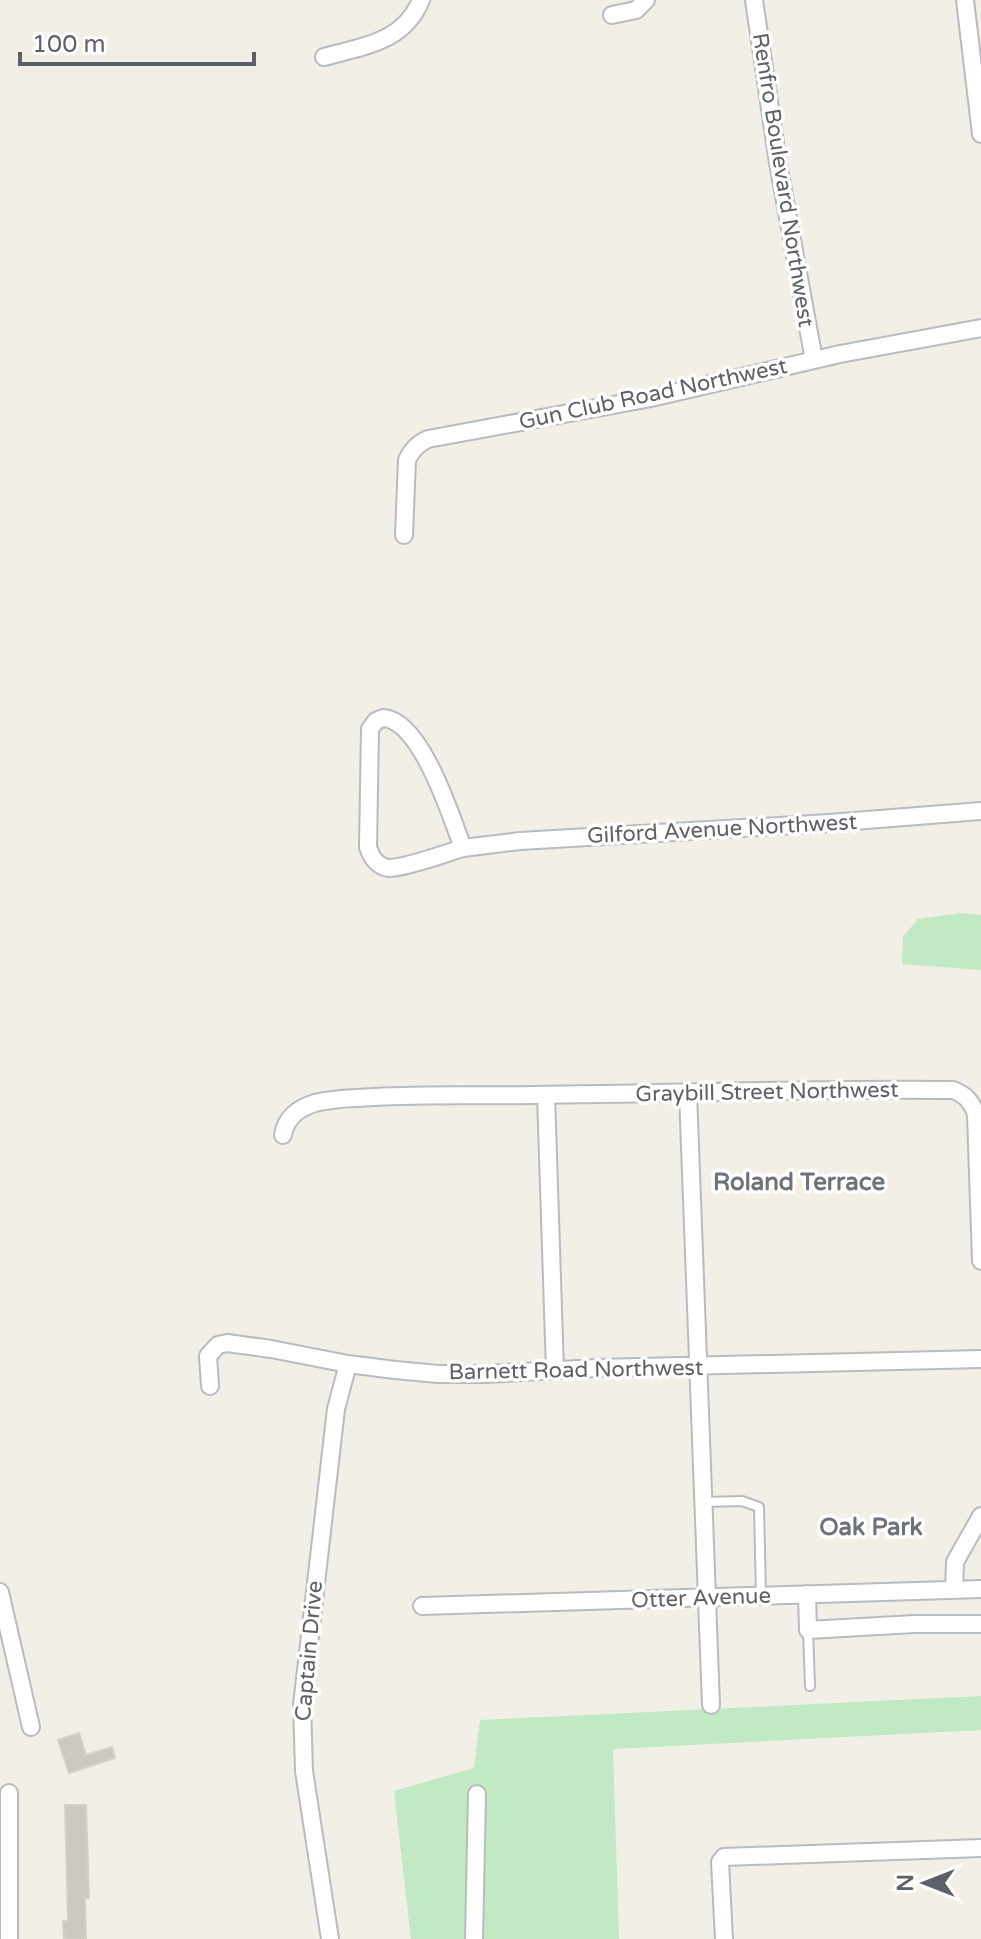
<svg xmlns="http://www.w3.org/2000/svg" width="981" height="1939" viewBox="0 0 981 1939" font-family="'Varela Round',sans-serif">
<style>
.green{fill:#c1e9c3}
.building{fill:#ccc9c3;stroke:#d6d1c4;stroke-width:2}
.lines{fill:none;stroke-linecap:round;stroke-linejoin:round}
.service-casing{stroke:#b8bbc0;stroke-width:12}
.minor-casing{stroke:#b8bbc0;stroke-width:20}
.service{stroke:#fff;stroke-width:8}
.minor{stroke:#fff;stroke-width:16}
.labels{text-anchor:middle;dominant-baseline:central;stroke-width:7;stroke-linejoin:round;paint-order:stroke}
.street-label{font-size:22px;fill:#5d6167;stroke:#fff}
.neighbourhood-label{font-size:24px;font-weight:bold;fill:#6e7379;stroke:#fff}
</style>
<rect width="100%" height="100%" fill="#f1efe6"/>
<path class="green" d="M961,913L981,915V970L902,964L903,937L918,919Z
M981,1696V1730L613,1749L619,1939H411L394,1791L474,1768L480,1720Z"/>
<path class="building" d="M79,1733L86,1755L112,1747L115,1758L69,1773L58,1740Z
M65,1805H86L89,1898H85L86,1939H64L63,1921H68Z"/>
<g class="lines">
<defs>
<path id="service" d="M703,1502L742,1501L759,1507L761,1595
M808,1630L810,1686"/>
<path id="minor" d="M754,0L778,163L814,360
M965,0L981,134
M612,15L636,10L646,0
M324,57C364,46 404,42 421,0
M404,535L407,460C412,450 417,444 428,439L651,398L840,354L981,328
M383,718C421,720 451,816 463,848C446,853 406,868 389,868C378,867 371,857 368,847L370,729L376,721Z
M463,848L520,841L829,823L981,811
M688,1093L711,1705
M546,1095L555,1371
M283,1135C286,1118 298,1108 315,1103C334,1098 355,1098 375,1097C428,1094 481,1096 533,1095C673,1094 813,1088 953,1090C966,1095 972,1102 976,1115L981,1261
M210,1386L208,1356L218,1345L227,1343L271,1349L348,1364L395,1370L438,1374H486L597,1368L981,1359
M954,1590L955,1562L981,1516
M0,1592L31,1727
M807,1594L808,1630L914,1624H981
M422,1606L981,1589
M9,1939V1793
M330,1939L304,1771L302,1705L336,1409L348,1364
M474,1939L477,1794
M724,1939L720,1862L724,1857L981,1848"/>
</defs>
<use href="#service" class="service-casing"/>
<use href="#minor" class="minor-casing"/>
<use href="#service" class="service"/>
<use href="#minor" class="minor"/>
</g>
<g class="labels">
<g class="street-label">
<text transform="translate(783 180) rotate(81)">Renfro Boulevard Northwest</text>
<text transform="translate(653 394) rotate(-12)">Gun Club Road Northwest</text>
<text transform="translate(722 829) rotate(-3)">Gilford Avenue Northwest</text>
<text transform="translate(767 1092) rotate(-1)">Graybill Street Northwest</text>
<text transform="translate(576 1370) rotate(-1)">Barnett Road Northwest</text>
<text transform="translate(701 1598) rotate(-2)">Otter Avenue</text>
<text transform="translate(309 1651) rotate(-85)">Captain Drive</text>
</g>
<g class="neighbourhood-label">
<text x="799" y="1182">Roland Terrace</text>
<text x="871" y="1527">Oak Park</text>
</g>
</g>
<g transform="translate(925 1883) rotate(270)" stroke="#ffffff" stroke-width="6" paint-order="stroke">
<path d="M0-6L14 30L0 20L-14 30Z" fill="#5d6167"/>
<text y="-12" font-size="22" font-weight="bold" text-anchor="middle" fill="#5d6167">N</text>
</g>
<path d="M20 52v12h234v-12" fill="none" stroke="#5d6167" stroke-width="4"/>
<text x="32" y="52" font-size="24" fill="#5d6167" stroke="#ffffff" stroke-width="6" paint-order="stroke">100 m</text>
</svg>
